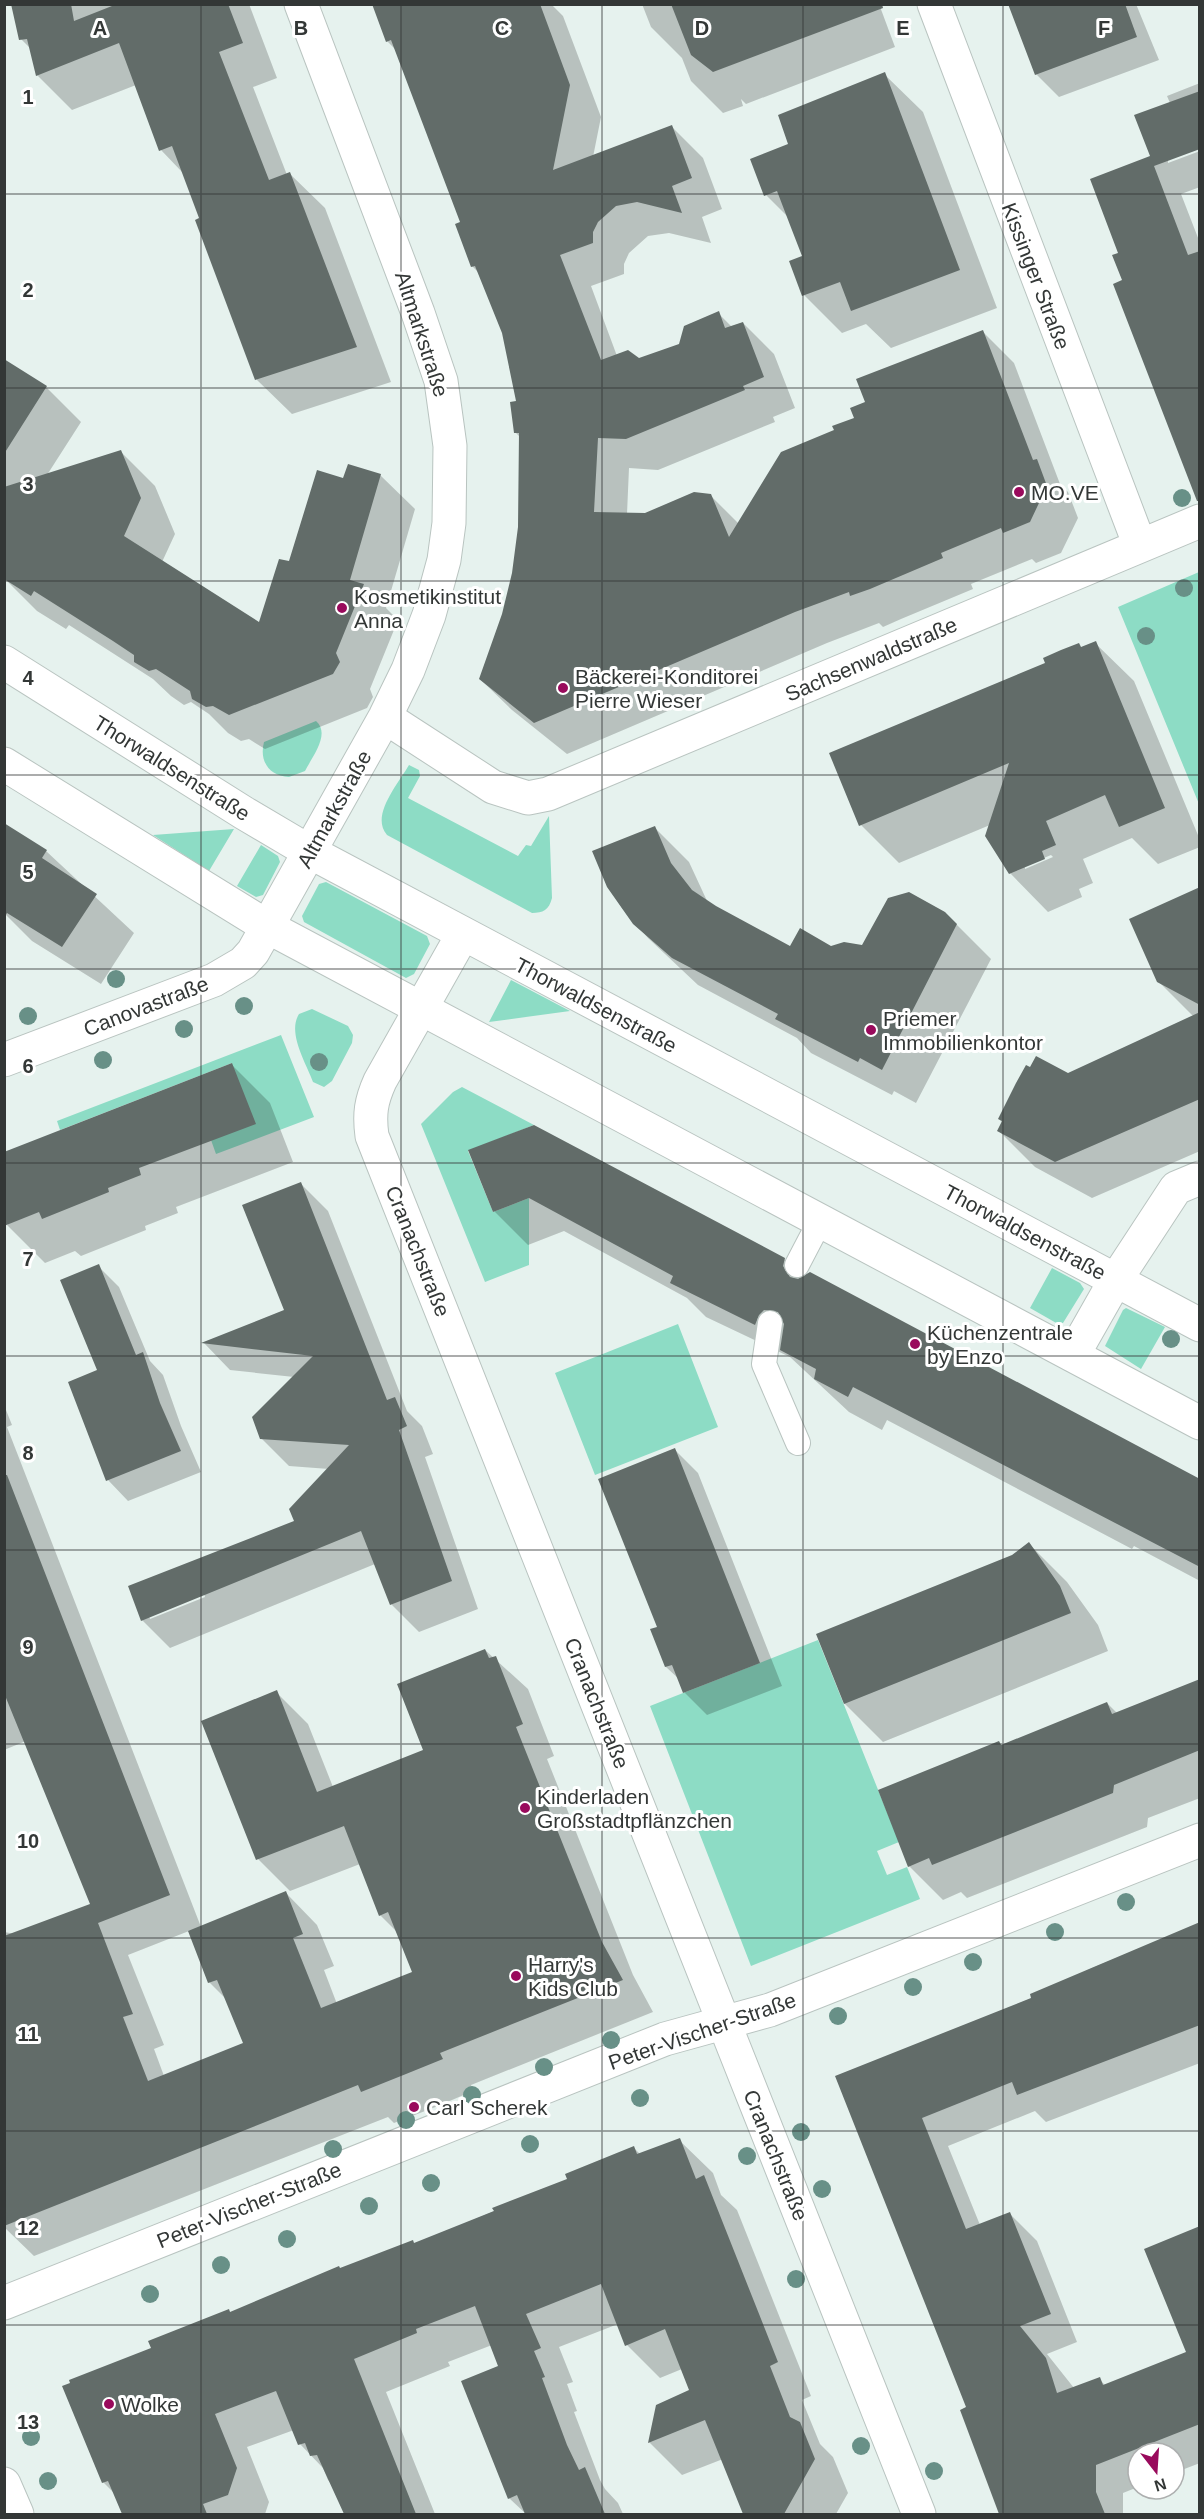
<svg xmlns="http://www.w3.org/2000/svg" width="1204" height="2519" viewBox="0 0 1204 2519" font-family="Helvetica,sans-serif">
<style>
.green{fill:#8ddcc5}
.shadow{fill:#0003;fill-rule:evenodd}
.building{fill:#626c69}
.lines{fill:none;stroke-linecap:round;stroke-linejoin:round}
.service-casing{stroke:#b9c4c0;stroke-width:26}
.minor-casing{stroke:#b9c4c0;stroke-width:35}
.tertiary-casing{stroke:#b9c4c0;stroke-width:35}
.secondary-casing{stroke:#b9c4c0;stroke-width:35}
.service{stroke:#fff;stroke-width:24}
.minor{stroke:#fff;stroke-width:33}
.tertiary{stroke:#fff;stroke-width:33}
.secondary{stroke:#fff;stroke-width:33}
.tree{fill:#689087}
.grid{fill:none;stroke:#333736;stroke-width:1.5;stroke-opacity:0.55}
.poi-dot{fill:#990a5c;stroke:#fff;stroke-width:2}
.labels{text-anchor:middle;dominant-baseline:central;stroke-width:6;stroke-linejoin:round;paint-order:stroke}
.street-label{font-size:21px;fill:#333736;stroke:#fff}
.poi-label{font-size:21px;fill:#333736;stroke:#fff;text-anchor:start}
.grid-label{font-size:20px;text-anchor:middle;font-weight:bold;fill:#333736;stroke:#fff;stroke-width:6;stroke-linejoin:round;paint-order:stroke}
</style>
<rect width="100%" height="100%" fill="#e6f2ee"/>
<path class="green" d="M1199,572V804L1118,607Z
M316,721C331,734 312,757 305,771L289,777C269,776 259,761 264,742Z
M409,765L419,770L420,776L408,798L518,856L526,845L531,846L549,816L552,898C549,910 543,913 532,913L387,835C370,816 398,784 409,765Z
M234,829L209,871L153,835Z
M261,845L278,856L280,862L263,895L256,897L237,886Z
M326,882L427,936L430,944L414,974L406,978L304,922L302,916L319,884Z
M511,980L570,1011L489,1022Z
M312,1009L348,1026L353,1035L352,1043L332,1081L324,1087L313,1082C306,1063 287,1033 299,1014Z
M281,1035L314,1117L216,1154L211,1140L232,1063L60,1130L57,1121Z
M462,1087L534,1125L468,1151L493,1212L529,1198V1265L485,1282L421,1124L453,1092Z
M1052,1268L1080,1283L1084,1289L1063,1323L1058,1324L1030,1308Z
M1126,1308L1165,1327L1141,1369L1105,1346L1123,1310Z
M678,1324L718,1427L595,1475L555,1373Z
M818,1640L899,1842L877,1851L887,1875L907,1867L920,1899L751,1966L650,1706Z"/>
<path class="shadow" d="M13,4H249L277,78L253,87L287,175L290,174L325,208L391,382L292,414L257,380L197,221L201,219L183,173L161,150L136,85L72,110L37,75L31,49L21,39Z
M484,4H551L563,16L601,117L593,157L672,127L703,158L722,209L702,217L711,243L669,233L648,236L629,253L624,264V274L591,286L617,356L639,360L680,345L718,313L732,327L743,323L774,354L795,408L773,417L775,422L658,470L629,468L627,514H646L710,495L739,524L836,431L856,418L867,403L983,332L1014,363L1060,484L1068,492L1078,518L1061,553L1036,563L1032,559L971,584L973,589L901,619L883,627L879,623L827,643L567,754L512,710L480,679L497,636L514,573L520,528L521,438L515,432L518,402L503,333L480,274L472,266L462,223L396,50L387,41Z
M642,4H879L895,47L746,104L741,99L743,106L723,113L691,81L682,58L651,27Z
M1052,4H1136L1159,60L1059,97L1036,74Z
M884,74L923,112L997,308L891,348L866,324L842,333L804,295V257L790,219L766,195L790,144Z
M1200,83V147L1168,160V163L1200,151V187L1181,194L1200,243V472L1124,281L1120,253L1170,103L1167,96Z
M4,361L46,387L81,422L47,475L121,452L155,486L175,534L162,562L260,625L290,563L344,480L380,475L415,509L386,608L398,620L370,689L373,697L367,708L265,749L249,739L241,741L228,733L209,714L191,702L184,705L171,696L153,679L69,625L66,629L37,611L4,578Z
M1095,643L1134,681L1200,840V847L1158,864L1132,838L1083,859L1093,883L1079,889L1082,897L1048,912L1010,873L990,825L899,863L861,825L1082,649ZM1051,855L1053,857L1025,869V866Z
M655,828L689,862L708,903L791,948L862,947L945,913L991,959L916,1103L894,1091L892,1095L811,1053L797,1038L698,985L648,938L622,908L608,886Z
M46,851L134,933L101,984L32,941L4,913Z
M1200,894V1151L1092,1198L1035,1167L999,1131L1003,1123L999,1119L1068,1075L1193,1016L1158,981Z
M232,1065L270,1103L293,1162L176,1207L178,1213L145,1226L146,1230L81,1256L75,1251L45,1263L7,1225Z
M470,1151L784,1259L802,1278L1200,1481V1581L1134,1546L1132,1549L887,1420L882,1430L849,1412L790,1357L706,1317L687,1298L564,1231L528,1245L494,1211Z
M300,1183L328,1211L407,1411L422,1426L433,1454L425,1457L478,1609L419,1632L392,1605L375,1564L170,1648L142,1620L296,1522L329,1469L289,1466L262,1439L294,1377L230,1370L204,1343L286,1311ZM204,1594L205,1597L150,1619L149,1616Z
M98,1266L119,1287L150,1361L163,1375L181,1426L201,1472L128,1501L108,1480Z
M4,1405L12,1425L7,1427L201,1927L286,1893L317,1925L334,1966L324,1970L337,2004L414,1973L398,1933L380,1915L360,1864L290,1891L258,1859L203,1722L276,1692L308,1724L333,1787L425,1750L485,1650L528,1689L554,1756L547,1759L633,1975L653,2012L471,2085L473,2091L438,2106L394,2123L388,2117L34,2256L4,2227V1932L16,1934L92,1905L26,1741L4,1750ZM189,1931L209,1982L227,2000L244,2044L164,2076L154,2049L164,2045L128,1955Z
M675,1450L698,1473L782,1686L707,1715L684,1692L680,1680L666,1667L658,1627Z
M1029,1544L1067,1582L1098,1625L1108,1651L883,1742L845,1704L818,1635L1013,1556Z
M1200,1680V1798L1148,1818L1147,1827L967,1898L961,1892L943,1900L909,1866L999,1742L1002,1746L1107,1703L1117,1713Z
M1200,1924V2063L1046,2122L1035,2111L948,2146L980,2225L1009,2213L1037,2241L1077,2342L1047,2354L1074,2388L1099,2379L1106,2386L1188,2353L1200,2228V2463L1174,2473V2453H1138V2487L1123,2493V2514H1003L961,2411L968,2408L837,2076L1033,1998L1092,1968Z
M679,2140L713,2173L721,2195L737,2210L811,2396L802,2400L820,2444L833,2457L848,2493L836,2514H745L723,2459L682,2475L649,2442L691,2391L682,2369L660,2378L627,2345L618,2324L559,2347L573,2382L567,2384L577,2411L574,2412L600,2480L605,2489L618,2503L623,2514H526L509,2498L500,2367L492,2345L448,2362L450,2366L386,2392L435,2514H362L328,2480L323,2468L300,2444L294,2430L247,2447L269,2502L265,2514H135L103,2482L153,2349L228,2310L231,2313L341,2270L415,2245L569,2179L634,2148L641,2155Z"/>
<path class="building" d="M11,4H71L74,21L117,4H228L243,43L219,52L269,180L290,172L357,347L255,380L195,220L199,218L172,146L159,151L119,43L36,76L27,39L19,40Z
M372,4H540L570,85L553,170L672,125L692,178L672,186L682,213L637,202L616,206L598,222L593,232V243L560,255L601,360L628,350L639,358L679,344L684,326L719,311L725,328L743,322L764,377L743,386L745,390L626,439L598,438L594,512L645,513L694,492L711,494L729,537L781,452L834,430L832,426L854,418L850,408L865,402L856,379L983,330L1033,460L1037,459L1047,486L1030,522L1003,533L1001,528L941,553L943,558L870,589L850,596L849,592L795,612L534,723L479,679L502,614L512,573L518,527L519,433H514L510,402L516,401L502,333L475,266L471,267L455,224L460,222L391,40L386,42Z
M671,4H882L883,8L713,72L691,55Z
M1008,4H1125L1137,37L1035,75Z
M885,72L960,270L851,311L840,282L802,296L789,261L802,256L790,225L777,191L764,196L750,159L788,144L778,115Z
M1200,91V149L1154,166L1188,255L1200,251V501H1197L1113,284L1122,280L1112,255L1118,253L1090,179L1150,156L1134,115Z
M4,359L47,386L4,454Z
M121,450L141,498L124,536L259,622L279,559L289,561L317,470L343,478L348,464L381,474L350,580L364,584L336,653L340,662L333,674L229,715L213,706L206,707L192,699L190,691L156,669L149,671L134,662V655L113,641L34,591L31,596L4,579V487Z
M1096,641L1165,808L1119,827L1105,795L1046,821L1056,845L1042,851L1045,859L1009,874L985,836L1009,763L859,826L829,753L1045,663L1043,658L1061,650L1079,643L1081,647Z
M4,823L47,850L42,858L97,894L62,947L7,913L4,917Z
M655,826L671,863L692,890L716,906L790,946L800,928L831,946L844,942L862,945L888,898L909,892L945,912L957,924L882,1070L860,1058L858,1062L775,1019L778,1014L672,958L633,924L607,887L592,851Z
M1200,887V1005L1157,982L1129,919Z
M1200,1012V1099L1055,1162L997,1131L1002,1121L998,1119L1016,1083L1026,1065L1030,1067L1036,1056L1068,1073Z
M232,1063L256,1124L139,1168L141,1175L108,1188L109,1192L42,1219L39,1212L4,1226V1152Z
M534,1125L785,1258L783,1266L790,1277L798,1279L810,1272L1200,1479V1567L853,1387L848,1397L814,1379L816,1369L780,1350L784,1324L778,1312L764,1310L759,1315L755,1325L670,1283L673,1276L529,1198L493,1212L468,1150Z
M301,1182L387,1400L395,1397L407,1426L399,1430L452,1581L390,1605L361,1531L141,1621L128,1586L294,1521L289,1509L349,1445L260,1439L252,1417L313,1356L201,1343L284,1310L242,1205Z
M99,1264L136,1355L143,1352L160,1403L181,1451L106,1481L68,1382L97,1370L60,1280Z
M675,1448L760,1663L683,1693L672,1665L665,1667L650,1629L657,1627L598,1479Z
M4,1475H7L170,1895L98,1923L133,2014L123,2017L148,2081L243,2043L217,1980L208,1983L188,1931L286,1891L303,1934L293,1938L321,2008L412,1972L388,1912L379,1916L344,1826L256,1860L201,1721L277,1690L317,1792L423,1750L397,1684L485,1649L489,1658L496,1656L523,1724L516,1727L602,1942L623,1980L440,2053L443,2059L406,2074L361,2092L358,2085L4,2226V1936L90,1904L4,1693Z
M1029,1542L1060,1586L1071,1613L844,1704L816,1634L1012,1555Z
M1200,1679V1750L1114,1785L1113,1793L1061,1814L932,1865L929,1858L908,1867L878,1790L999,1741L1001,1745L1107,1702L1112,1714Z
M1200,1922V2025L1017,2095L1012,2082L922,2118L966,2229L1010,2212L1051,2314L1020,2326L1046,2358L1057,2393L1100,2377L1103,2385L1186,2352L1144,2249L1200,2226V2424L1096,2465V2492L1105,2514H999L960,2410L966,2407L835,2076L1031,1998L1030,1994Z
M680,2138L696,2179L704,2175L778,2362L770,2366L790,2417L800,2422L815,2459L784,2514H743L705,2420L648,2443L656,2405L689,2390L665,2329L625,2346L601,2284L526,2314L541,2348L534,2351L545,2377L542,2378L567,2445L579,2470L585,2467L605,2514H525L517,2495L508,2499L461,2381L498,2366L475,2306L416,2329L417,2333L354,2359L416,2514H344L317,2455L310,2456L305,2443L298,2445L276,2391L215,2414L237,2468L228,2495L203,2504L207,2514H122L108,2481L102,2483L62,2386L70,2383L69,2380L151,2348L148,2341L229,2309L230,2312L339,2266L340,2268L413,2240L414,2243L494,2211L492,2208L567,2179L565,2174L634,2146L637,2154Z"/>
<g class="lines">
<defs>
<path id="service" d="M797,1265L820,1221
M770,1323L764,1364L798,1443"/>
<path id="minor" d="M934,4L1140,546
M385,717L493,787L528,798L548,794L1200,521
M463,934L380,1081C371,1101 369,1114 372,1136L919,2514
M4,1060L214,980L243,963L253,952L385,717L408,670L429,615L444,560L449,523L450,446L441,381L418,313L301,4
M1073,1355L1115,1281L1176,1188L1200,1178
M4,2303L665,2039L770,2010L1200,1840"/>
<path id="tertiary" d="M4,2484L17,2514"/>
<path id="secondary" d="M4,662L244,813L310,852L1200,1325
M4,764L268,927L1200,1423"/>
</defs>
<use href="#service" class="service-casing"/>
<use href="#minor" class="minor-casing"/>
<use href="#tertiary" class="tertiary-casing"/>
<use href="#secondary" class="secondary-casing"/>
<use href="#service" class="service"/>
<use href="#minor" class="minor"/>
<use href="#tertiary" class="tertiary"/>
<use href="#secondary" class="secondary"/>
</g>
<g class="tree">
<circle cx="1182" cy="498" r="9"/>
<circle cx="1184" cy="588" r="9"/>
<circle cx="1146" cy="636" r="9"/>
<circle cx="116" cy="979" r="9"/>
<circle cx="244" cy="1006" r="9"/>
<circle cx="28" cy="1016" r="9"/>
<circle cx="184" cy="1029" r="9"/>
<circle cx="103" cy="1060" r="9"/>
<circle cx="319" cy="1062" r="9"/>
<circle cx="1171" cy="1339" r="9"/>
<circle cx="1126" cy="1902" r="9"/>
<circle cx="1055" cy="1932" r="9"/>
<circle cx="973" cy="1962" r="9"/>
<circle cx="913" cy="1987" r="9"/>
<circle cx="838" cy="2016" r="9"/>
<circle cx="611" cy="2040" r="9"/>
<circle cx="544" cy="2067" r="9"/>
<circle cx="472" cy="2095" r="9"/>
<circle cx="640" cy="2098" r="9"/>
<circle cx="406" cy="2120" r="9"/>
<circle cx="801" cy="2132" r="9"/>
<circle cx="530" cy="2144" r="9"/>
<circle cx="333" cy="2149" r="9"/>
<circle cx="747" cy="2156" r="9"/>
<circle cx="431" cy="2183" r="9"/>
<circle cx="822" cy="2189" r="9"/>
<circle cx="369" cy="2206" r="9"/>
<circle cx="287" cy="2239" r="9"/>
<circle cx="221" cy="2265" r="9"/>
<circle cx="796" cy="2279" r="9"/>
<circle cx="150" cy="2294" r="9"/>
<circle cx="31" cy="2437" r="9"/>
<circle cx="861" cy="2446" r="9"/>
<circle cx="934" cy="2471" r="9"/>
<circle cx="48" cy="2481" r="9"/>
</g>
<path class="grid" d="M201,4V2514M401,4V2514M602,4V2514M803,4V2514M1003,4V2514M4,194H1200M4,388H1200M4,581H1200M4,775H1200M4,969H1200M4,1163H1200M4,1356H1200M4,1550H1200M4,1744H1200M4,1938H1200M4,2131H1200M4,2325H1200"/>
<g class="poi-dot">
<circle cx="1019" cy="492" r="6"/>
<circle cx="342" cy="608" r="6"/>
<circle cx="563" cy="688" r="6"/>
<circle cx="871" cy="1030" r="6"/>
<circle cx="915" cy="1344" r="6"/>
<circle cx="525" cy="1808" r="6"/>
<circle cx="516" cy="1976" r="6"/>
<circle cx="414" cy="2107" r="6"/>
<circle cx="109" cy="2404" r="6"/>
</g>
<g class="labels">
<g class="street-label">
<text transform="translate(1036 276) rotate(69)">Kissinger Straße</text>
<text transform="translate(422 334) rotate(72)">Altmarkstraße</text>
<text transform="translate(871 659) rotate(-23)">Sachsenwaldstraße</text>
<text transform="translate(172 768) rotate(32)">Thorwaldsenstraße</text>
<text transform="translate(334 809) rotate(-61)">Altmarkstraße</text>
<text transform="translate(596 1005) rotate(28)">Thorwaldsenstraße</text>
<text transform="translate(146 1006) rotate(-21)">Canovastraße</text>
<text transform="translate(1025 1232) rotate(28)">Thorwaldsenstraße</text>
<text transform="translate(418 1251) rotate(68)">Cranachstraße</text>
<text transform="translate(597 1703) rotate(68)">Cranachstraße</text>
<text transform="translate(702 2031) rotate(-19)">Peter-Vischer-Straße</text>
<text transform="translate(776 2155) rotate(68)">Cranachstraße</text>
<text transform="translate(249 2205) rotate(-22)">Peter-Vischer-Straße</text>
</g>
<g class="poi-label">
<text x="1031" y="492">MO.VE</text>
<text x="354" y="596">Kosmetikinstitut<tspan x="354" dy="24">Anna</tspan></text>
<text x="575" y="676">Bäckerei-Konditorei<tspan x="575" dy="24">Pierre Wieser</tspan></text>
<text x="883" y="1018">Priemer<tspan x="883" dy="24">Immobilienkontor</tspan></text>
<text x="927" y="1332">Küchenzentrale<tspan x="927" dy="24">by Enzo</tspan></text>
<text x="537" y="1796">Kinderladen<tspan x="537" dy="24">Großstadtpflänzchen</tspan></text>
<text x="528" y="1964">Harry's<tspan x="528" dy="24">Kids Club</tspan></text>
<text x="426" y="2107">Carl Scherek</text>
<text x="121" y="2404">Wolke</text>
</g>
</g>
<g class="grid-label">
<text x="100" y="35">A</text>
<text x="301" y="35">B</text>
<text x="502" y="35">C</text>
<text x="702" y="35">D</text>
<text x="903" y="35">E</text>
<text x="1104" y="35">F</text>
<text x="28" y="104">1</text>
<text x="28" y="297">2</text>
<text x="28" y="491">3</text>
<text x="28" y="685">4</text>
<text x="28" y="879">5</text>
<text x="28" y="1073">6</text>
<text x="28" y="1266">7</text>
<text x="28" y="1460">8</text>
<text x="28" y="1654">9</text>
<text x="28" y="1848">10</text>
<text x="28" y="2041">11</text>
<text x="28" y="2235">12</text>
<text x="28" y="2429">13</text>
</g>
<rect width="1204" height="2519" fill="none" stroke="#333736" stroke-width="12"/>
<g transform="translate(1156 2471) rotate(163)"><circle r="28" fill="#ffffff" stroke="#adafaf" stroke-width="1.5"/>
<path d="M0-4.5L10 22L0 15L-10 22Z" fill="#990a5c"/>
<text y="-9" font-size="16" font-weight="bold" text-anchor="middle" fill="#333736">N</text>
</g>
</svg>
